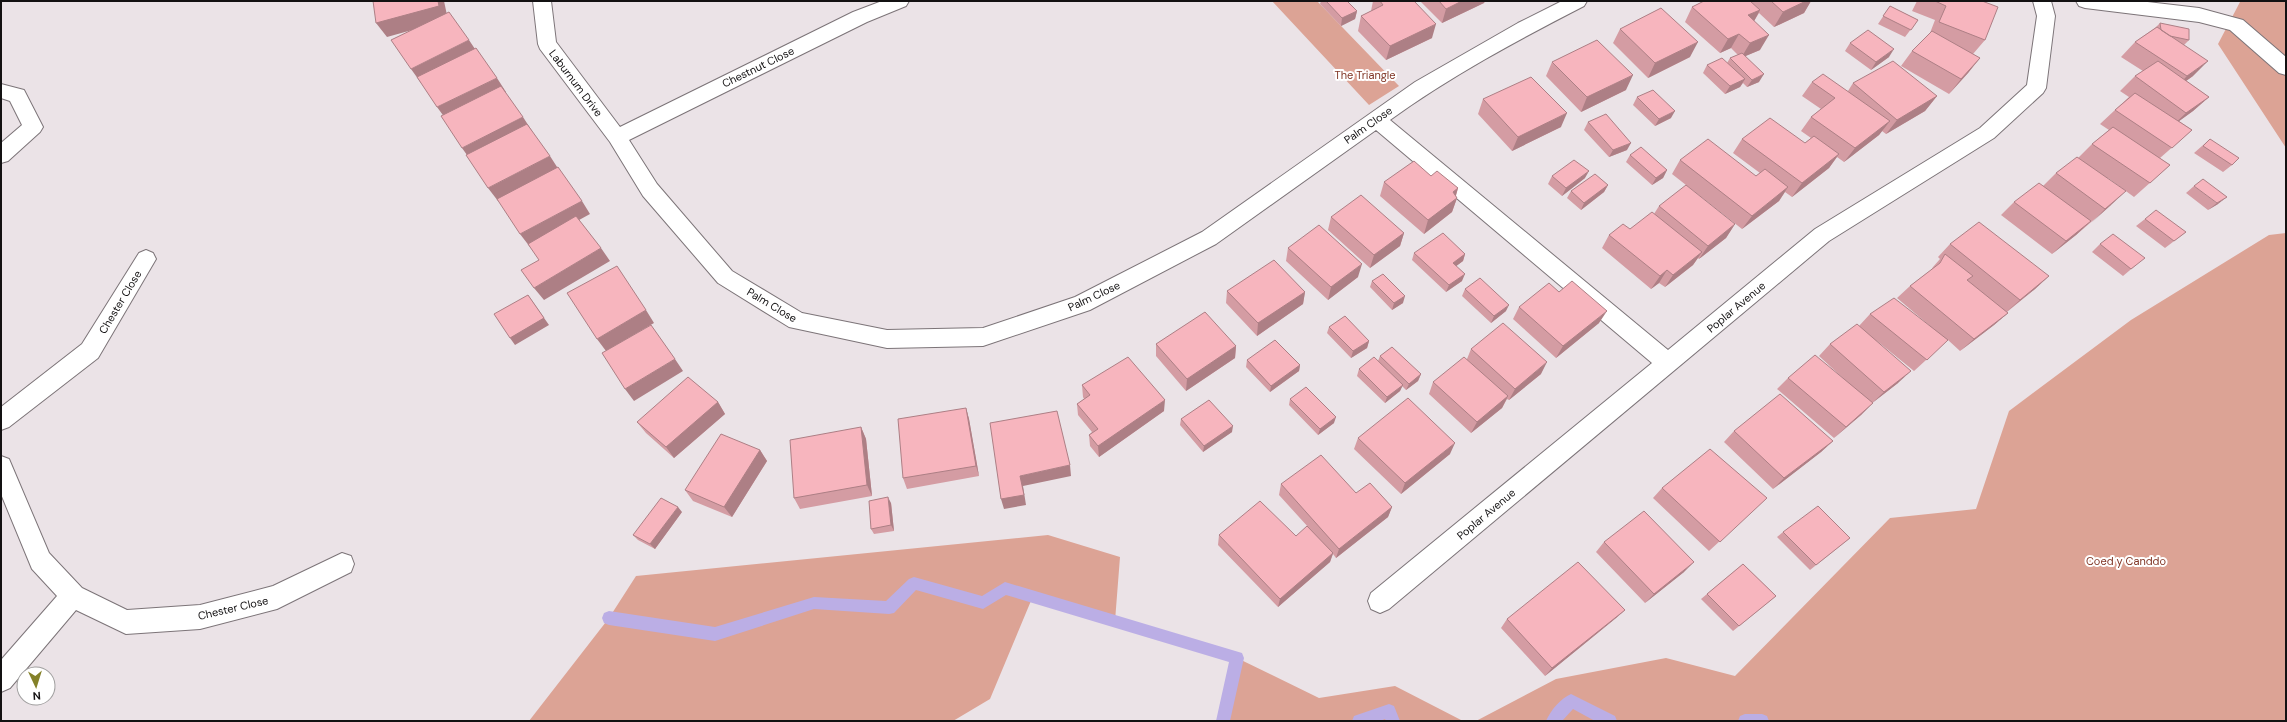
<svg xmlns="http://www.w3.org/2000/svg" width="2287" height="722" viewBox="0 0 2287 722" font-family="'DM Sans',sans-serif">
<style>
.green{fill:#dca395}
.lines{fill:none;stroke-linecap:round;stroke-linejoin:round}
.stream{fill:#bbaee5;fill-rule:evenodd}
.minor-casing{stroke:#7c7478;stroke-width:2}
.minor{fill:#fff;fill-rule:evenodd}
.wall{fill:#d49ca3}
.shaded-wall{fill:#ad7f85}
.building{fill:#f7b5be;stroke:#ad7f85}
.labels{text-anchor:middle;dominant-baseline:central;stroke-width:4;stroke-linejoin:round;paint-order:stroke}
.street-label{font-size:11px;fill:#131112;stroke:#fff}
.park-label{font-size:11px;fill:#803525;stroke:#fff}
</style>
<rect width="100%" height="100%" fill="#ebe3e7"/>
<path class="green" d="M1272,1H1317L1399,86L1369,105Z
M2245,1H2286V148L2218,44L2240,2Z
M2286,233V721H1476L1556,679L1666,658L1735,676L1890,518L1976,509L2009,411L2131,320L2269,235Z
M1048,535L1120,557L1115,621L1033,596L990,699L953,721H529L609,618L636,576Z
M1237,658L1319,698L1395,686L1463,721H1223Z"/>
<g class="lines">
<path class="stream" d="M914,577L982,596L1005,582L1242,653L1244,658L1230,721H1216L1229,662L1006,595L983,609L916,590L894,613L889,614L814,609L715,641L609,625L604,623L602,618L604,613L609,611L715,627L814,597L886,601L909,579Z
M1571,694L1615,716L1617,721H1595L1573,709L1562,721H1546C1550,711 1561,698 1571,694Z
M1389,704L1394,706L1400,721H1386L1385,719L1380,721H1352L1354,716Z
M1745,714H1762L1767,716L1769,721H1738L1740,716Z"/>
<defs>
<path id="minor" d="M533,1H551L556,42L620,127L853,12L882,1H909L906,6L867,22L629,140L657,184L732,271L802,313L887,330L983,328L1075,297L1202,232L1415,82L1518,23L1562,1H1587L1584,6C1518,40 1451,76 1390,120L1668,350L1815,229L1980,128L2027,85L2037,16L2033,1H2051L2055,16L2046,88L2043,93L1994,138L1829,241L1389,609L1380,613L1371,609L1368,601L1371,593L1652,363L1376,130L1216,244L1090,310L983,346L887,348L789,327L718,283L643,196L610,142L540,49L538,44Z
M2076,1H2139L2199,8L2243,20L2286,57V75L2279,73L2230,30L2199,22L2085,8L2079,6Z
M1,84L24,90L43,127L40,132L8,161L1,163V143L22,125L10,101L1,98Z
M146,250L153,253L156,259L98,358L9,427L1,430V407L82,344L139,253Z
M1,456L9,459L49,553L82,588L127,610L200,605L273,586L342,553L351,556L354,564L351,572L277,609L200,629L126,634L76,610L10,688L1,692V660L57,596L32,569L1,494Z"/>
</defs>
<use href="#minor" class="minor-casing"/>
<use href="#minor" class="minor"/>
</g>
<path class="wall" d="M1321,1H1347L1357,11L1355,19L1341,26L1320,4Z
M1373,1H1414L1432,38L1386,60L1358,31L1361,16L1371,11Z
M1420,1H1485L1484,3L1442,23Z
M1704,1H1811L1804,13L1774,27L1759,13L1754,21L1760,50L1745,56L1759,82L1747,87L1743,83L1740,87L1725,94L1703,73L1707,65L1727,63L1730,58L1738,55L1731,48L1720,53L1685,22L1692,7Z
M1917,1H1982L1985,40L1973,54L1980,58L1968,73L1949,94L1901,66L1912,51L1930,33L1935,20L1912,11Z
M1890,6L1918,20L1905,37L1878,24Z
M2160,23L2189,40L2184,45L2193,76L2186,81L2209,97L2193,111L2179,121L2192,130L2160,158L2170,165L2134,197L2108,178L2111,205L2076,235L2052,254L2001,215L2014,202L2043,186L2056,173L2078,158L2092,144L2109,130L2100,124L2115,110L2129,97L2120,91L2135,76L2143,71L2121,57L2135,42L2155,28Z
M1620,29L1690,57L1648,78L1613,43Z
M1850,43L1889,57L1871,70L1845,51Z
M1552,62L1626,90L1581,112L1546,76Z
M1812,82L1848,91L1853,83L1937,96L1925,111L1886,134L1882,131L1879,135L1844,162L1837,157L1829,168L1792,197L1785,192L1779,201L1742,229L1672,174L1680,160L1756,176L1760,173L1733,153L1742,139L1805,143L1811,138L1801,131L1811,117L1821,109L1802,96Z
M1637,97L1671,118L1655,126L1633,105Z
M1483,99L1561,127L1512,151L1478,114Z
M1588,122L1627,150L1609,157L1584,130Z
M2210,139L2232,165L2223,172L2194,153Z
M1630,155L1667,170L1663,178L1652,185L1626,162Z
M1431,176L1458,188L1456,196L1457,198L1452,212L1424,234L1380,196L1384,182Z
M1552,176L1585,178L1562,196L1548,184Z
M1608,185L1604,192L1581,210L1567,198L1571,191Z
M2194,186L2218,204L2208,210L2186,193Z
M1659,206L1735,224L1726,238L1699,259L1698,258L1693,265L1665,287L1659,283L1651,289L1602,248L1609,235L1630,229L1654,214Z
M1331,217L1404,233L1400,246L1370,268L1328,230Z
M2145,219L2186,232L2165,248L2136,226Z
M1950,244L2049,276L2035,289L2007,312L2008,313L1994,325L1960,351L1948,340L1914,371L1877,341L1898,383L1872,403L1861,415L1834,438L1777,389L1788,378L1846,381L1819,356L1830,344L1859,326L1870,314L1930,326L1897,298L1910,286L1931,270L1933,267L1940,259L1938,257Z
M2100,244L2136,265L2123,276L2092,252Z
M1288,248L1358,277L1328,300L1286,261Z
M1414,253L1465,254L1463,261L1456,266L1462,281L1446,292L1412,260Z
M1372,281L1403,303L1392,310L1370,287Z
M1465,289L1506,311L1491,323L1462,296Z
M1227,291L1305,292L1303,304L1257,336L1226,303Z
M1559,292L1599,323L1556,358L1513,319L1519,307Z
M1329,327L1369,341L1367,348L1351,358L1327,333Z
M1156,344L1236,346L1235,358L1186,391L1156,356Z
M1471,349L1541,374L1509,400L1507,399L1502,408L1471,433L1429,394L1433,382L1467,359Z
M1380,356L1421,374L1418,381L1406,390L1402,386L1400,391L1385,403L1357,376L1359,369L1378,361Z
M1247,360L1300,365L1299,371L1270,392L1246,367Z
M1082,385L1164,411L1099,457L1090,446L1089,435L1092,432L1078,415L1077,404L1084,399L1083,397Z
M1290,399L1334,423L1318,435L1289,405Z
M718,402L725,414L674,458L646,433L637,422Z
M966,408L969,419L979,476L907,489L903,478Z
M1181,419L1232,432L1203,452L1180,425Z
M861,427L866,439L872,496L800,509L794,498Z
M1734,431L1833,441L1821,452L1773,489L1724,442Z
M1358,438L1450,454L1401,494L1354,449Z
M760,450L767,461L732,517L693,501L685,490Z
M1281,484L1356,493L1392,507L1388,517L1336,558L1333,554L1330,562L1278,607L1218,545L1219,535L1296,536L1309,528L1279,495Z
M1662,488L1767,498L1709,551L1653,498Z
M891,503L894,531L874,534L871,529Z
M682,512L655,549L638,540L633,535Z
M1783,532L1850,538L1810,570L1777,537Z
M1604,542L1684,572L1645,603L1596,552Z
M1743,564L1776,596L1733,631L1701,599Z
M1625,610L1616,618L1545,676L1501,628L1507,619Z"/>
<path class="shaded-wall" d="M438,1H444L448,20L387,37L376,23Z
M1462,1H1485L1484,3L1442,23L1446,9Z
M1806,1H1811L1804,13L1774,27L1783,12Z
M1760,10L1752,25L1748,15Z
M1357,11L1355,19L1341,26L1342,18Z
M1436,24L1432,38L1386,60L1390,46Z
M1739,34L1731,48L1720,53L1728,39Z
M1769,35L1760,50L1741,58L1750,43Z
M469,40L479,55L421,83L411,69Z
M1698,42L1690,57L1648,78L1655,63Z
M1894,49L1889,57L1871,70L1876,62Z
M1980,58L1968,73L1949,94L1961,79Z
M2208,61L2193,76L2172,91L2187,76Z
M1764,74L1759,82L1747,87L1752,80Z
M1633,75L1626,90L1581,112L1587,97Z
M497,78L506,92L448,122L437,107Z
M1745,79L1740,87L1725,94L1730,86Z
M1937,96L1925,111L1886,134L1897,120Z
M2209,97L2193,111L2171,127L2186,113Z
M1675,111L1671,118L1655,126L1659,119Z
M1567,113L1561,127L1512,151L1518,137Z
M523,117L532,131L472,162L462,148Z
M1890,121L1879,135L1844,162L1855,148Z
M1631,143L1627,150L1609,157L1613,150Z
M1839,154L1829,168L1792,197L1802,183Z
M550,156L559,170L498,201L488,188Z
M1667,170L1663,178L1652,185L1656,178Z
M1589,171L1585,178L1562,196L1566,188Z
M1608,185L1604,192L1581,210L1584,203Z
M1788,187L1779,201L1742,229L1752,216Z
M1458,188L1454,201L1457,198L1452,212L1424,234L1428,220L1453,192Z
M2126,191L2111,205L2091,223L2105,209Z
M2227,197L2218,204L2208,210L2217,203Z
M582,201L590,214L530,247L520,234Z
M2091,221L2076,235L2052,254L2066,241Z
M1735,224L1726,238L1699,259L1708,246Z
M1404,233L1400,246L1370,268L1374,255Z
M601,248L610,261L544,300L534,288Z
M1702,252L1693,265L1665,287L1673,275Z
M1465,254L1463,261L1451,270L1453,263Z
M1362,264L1358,277L1328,300L1331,287Z
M1667,270L1659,283L1651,289L1660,276Z
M1465,274L1462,281L1446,292L1449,285Z
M2049,276L2035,289L2006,312L2020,300Z
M1305,292L1303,304L1257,336L1258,323Z
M528,295L549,325L515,345L510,338Z
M1405,296L1403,303L1392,310L1394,303Z
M1509,305L1506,311L1491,323L1494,316Z
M646,310L654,323L606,351L597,339Z
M1607,311L1599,323L1556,358L1563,346Z
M2008,313L1994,325L1960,351L1974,339Z
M1369,341L1367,348L1351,358L1353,351Z
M1236,346L1235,358L1186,391L1187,379Z
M675,359L683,371L634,401L625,389Z
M1547,362L1541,374L1509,400L1515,389Z
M1300,365L1299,371L1270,392L1271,386Z
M1911,371L1898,383L1871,404L1884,392Z
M1421,374L1418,381L1406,390L1409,384Z
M1403,385L1400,391L1385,403L1387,397Z
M1508,396L1502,408L1471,433L1477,422Z
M1165,400L1164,411L1099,457L1098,446Z
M718,402L725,414L674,458L666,447Z
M1873,403L1861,415L1834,438L1846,427Z
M966,408L969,419L979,476L976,466Z
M1336,417L1334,423L1318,435L1320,429Z
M1233,426L1232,432L1203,452L1204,446Z
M861,427L866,439L872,496L867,485Z
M1833,441L1821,452L1773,489L1784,478Z
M1455,443L1450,454L1401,494L1405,483Z
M760,450L767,461L732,517L724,507Z
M1070,465L1071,476L1023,486L1026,505L1004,509L1001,499L1020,476Z
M888,497L891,503L894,531L891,525Z
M678,507L682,512L655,549L650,544Z
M1392,507L1388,517L1336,558L1339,549Z
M1333,553L1330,562L1278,607L1280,599Z
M1694,562L1684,572L1645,603L1654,594Z
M1625,610L1616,618L1545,676L1552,668Z"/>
<path class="building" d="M373,1H438L439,6L376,23Z
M1326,1H1347L1357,11L1342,18Z
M1380,1H1414L1436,24L1390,46L1361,16L1383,5Z
M1439,1H1462L1446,9Z
M1704,1H1750L1760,10L1748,15L1769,35L1750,43L1739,34L1728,39L1692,7Z
M1771,1H1806L1783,12Z
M1935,1H1982L1998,7L1985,40L1939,22L1946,6Z
M1890,6L1918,20L1911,30L1883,16Z
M1661,8L1698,42L1655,63L1620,29Z
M449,12L469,40L411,69L391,40Z
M2160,23L2189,29V40L2170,36L2161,30Z
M2157,27L2208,61L2187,76L2135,42Z
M1868,30L1894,49L1876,62L1850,43Z
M1932,31L1980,58L1961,79L1912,51Z
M1597,40L1633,75L1587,97L1552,62Z
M476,48L497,78L437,107L417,77Z
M1742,53L1764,74L1752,80L1730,58Z
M1722,58L1745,79L1730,86L1707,65Z
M1893,61L1937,96L1897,120L1853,83Z
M2158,61L2209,97L2186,113L2135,76Z
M1823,74L1890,121L1855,148L1811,117L1835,98L1812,82Z
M1531,77L1567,113L1518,137L1483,99Z
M501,86L523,117L462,148L441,116Z
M1653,90L1675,111L1659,119L1637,97Z
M2135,93L2192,130L2172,148L2115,110Z
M1606,114L1631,143L1613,150L1588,122Z
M1770,118L1805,143L1814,136L1839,154L1802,183L1742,139Z
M527,124L550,156L488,188L466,155Z
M2113,127L2170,165L2150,183L2092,144Z
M1708,139L1756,176L1765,169L1788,187L1752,216L1680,160Z
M2210,139L2239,158L2232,165L2203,146Z
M1641,147L1667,170L1656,178L1630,155Z
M2077,157L2126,191L2105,209L2056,173Z
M1574,160L1589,171L1566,188L1552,176Z
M1414,161L1431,176L1437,171L1458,188L1453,192L1457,198L1428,220L1384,182Z
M558,167L582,201L520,234L497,199Z
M1595,174L1608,185L1584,203L1571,191Z
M2203,179L2227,197L2217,203L2194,186Z
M2039,183L2091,221L2066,241L2014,202Z
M1686,185L1735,224L1708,246L1659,206Z
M1361,195L1404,233L1374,255L1331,217Z
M2156,210L2186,232L2174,241L2145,219Z
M1652,212L1702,252L1673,275L1667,270L1660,276L1609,235L1623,224L1630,229Z
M576,216L601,248L534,288L521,270L539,260L528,244Z
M1979,222L2049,276L2020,300L1950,244Z
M1319,225L1362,264L1331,287L1288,248Z
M1443,233L1465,254L1453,263L1465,274L1449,285L1414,253Z
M2113,234L2145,258L2131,269L2100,244Z
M1945,254L1973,276L1967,280L2008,313L1974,339L1910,286L1940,263Z
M1274,260L1305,292L1258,323L1227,291Z
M617,266L646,310L597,339L567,293Z
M1383,274L1405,296L1394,303L1372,281Z
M1480,278L1509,305L1494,316L1465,289Z
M1572,281L1607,311L1563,346L1519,307L1549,283L1559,292Z
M528,295L544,318L510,338L494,314Z
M1894,298L1948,340L1927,360L1870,314Z
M1205,312L1236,346L1187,379L1156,344Z
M1345,316L1369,341L1353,351L1329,327Z
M1503,323L1547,362L1515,389L1471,349Z
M1857,324L1911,371L1884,392L1830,344Z
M651,325L675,359L625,389L602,353Z
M1275,340L1300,365L1271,386L1247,360Z
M1392,347L1421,374L1409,384L1380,356Z
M1815,355L1873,403L1846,427L1788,378Z
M1128,357L1165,400L1098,446L1089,435L1098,429L1077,404L1090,395L1082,385Z
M1374,357L1403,385L1387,397L1359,369Z
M1464,357L1508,396L1477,422L1433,382Z
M688,377L718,402L666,447L637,422Z
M1306,387L1336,417L1320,429L1290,399Z
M1780,394L1833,441L1784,478L1734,431Z
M1408,398L1455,443L1405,483L1358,438Z
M1209,400L1233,426L1204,446L1181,419Z
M966,408L976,466L903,478L898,419Z
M1057,411L1070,465L1020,476L1024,495L1001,499L990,423Z
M861,427L867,485L794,498L790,440Z
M721,434L760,450L724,507L685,490Z
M1710,449L1767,498L1720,542L1662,488Z
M1321,455L1356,493L1370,483L1392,507L1339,549L1281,484Z
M888,497L891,525L871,529L869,501Z
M661,498L678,507L650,544L633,535Z
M1260,501L1296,536L1307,526L1333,553L1280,599L1219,535Z
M1818,506L1850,538L1816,565L1783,532Z
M1644,511L1694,562L1654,594L1604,542Z
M1578,562L1625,610L1552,668L1507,619Z
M1743,564L1776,596L1739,626L1707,594Z"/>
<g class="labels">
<g class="street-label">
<text transform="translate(758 67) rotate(-26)">Chestnut Close</text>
<text transform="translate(576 83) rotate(53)">Laburnum Drive</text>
<text transform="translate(1368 125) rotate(-35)">Palm Close</text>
<text transform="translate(1094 296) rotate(-25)">Palm Close</text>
<text transform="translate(120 302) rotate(-59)">Chester Close</text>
<text transform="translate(772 305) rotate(31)">Palm Close</text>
<text transform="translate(1736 307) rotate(-40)">Poplar Avenue</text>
<text transform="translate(1486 514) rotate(-40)">Poplar Avenue</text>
<text transform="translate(233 608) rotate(-13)">Chester Close</text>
</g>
<g class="park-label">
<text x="1365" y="75">The Triangle</text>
<text x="2126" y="561">Coed y Canddo</text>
</g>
</g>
<rect width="2287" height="722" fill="none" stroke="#131112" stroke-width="4"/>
<g transform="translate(36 686) rotate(176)"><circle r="19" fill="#ffffff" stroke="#a1a0a0"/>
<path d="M0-3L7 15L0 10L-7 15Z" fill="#848129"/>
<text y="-6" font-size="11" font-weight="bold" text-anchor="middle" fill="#131112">N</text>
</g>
</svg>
